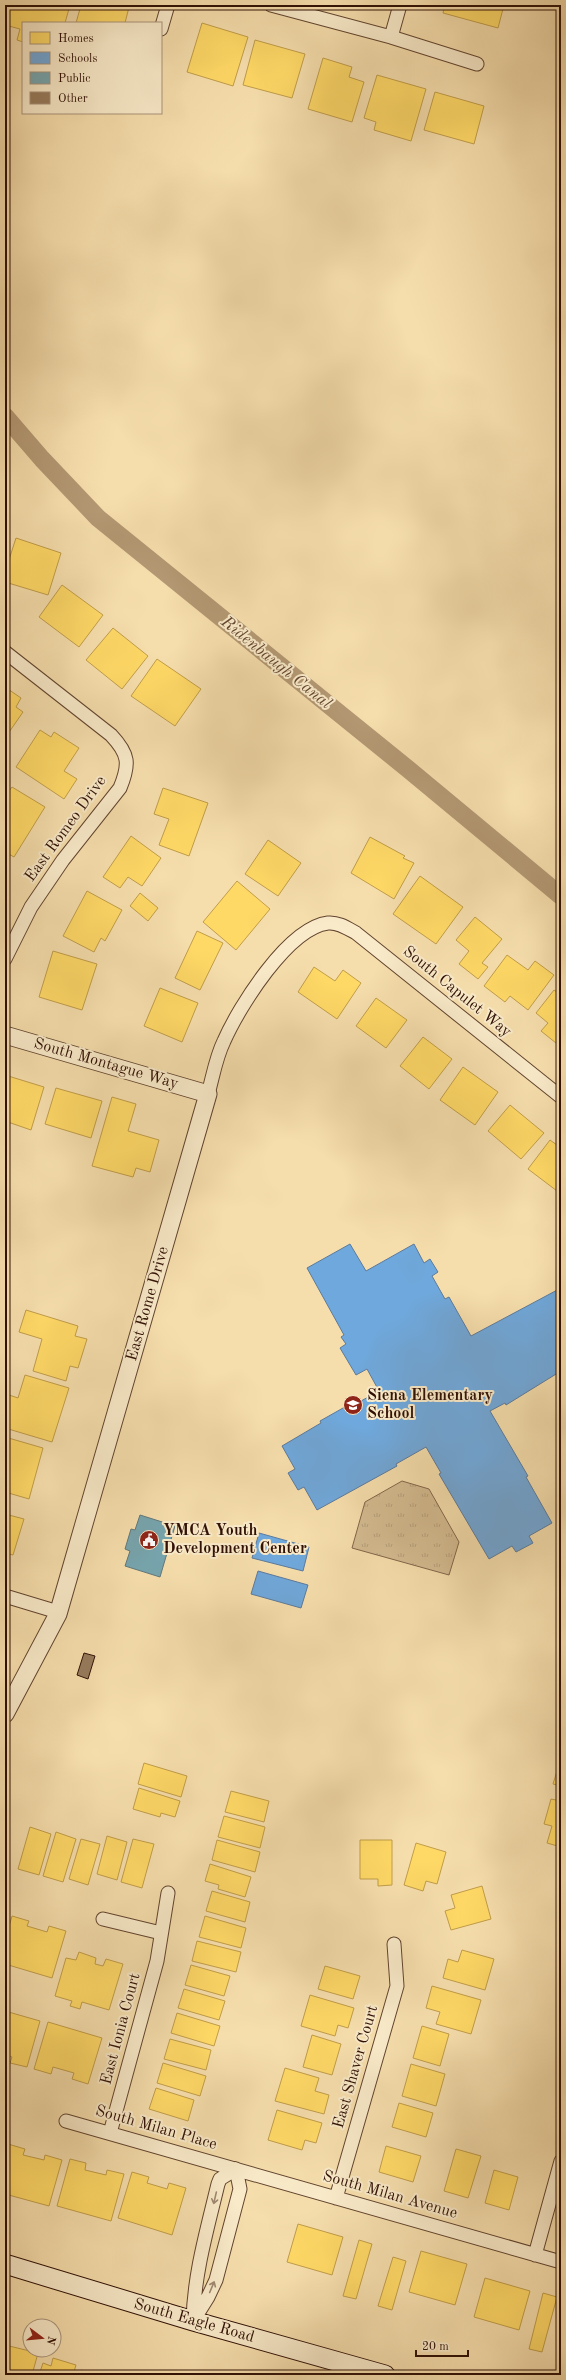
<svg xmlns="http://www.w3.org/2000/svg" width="566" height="2380" viewBox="0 0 566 2380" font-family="'Old Standard TT',serif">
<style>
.park{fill:url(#park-tufts);stroke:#82664a}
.homes{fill:#ffd966;stroke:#c19d49}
.schools{fill:#6fa8dc;stroke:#5c7a9c}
.public{fill:#76a5af;stroke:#61787c}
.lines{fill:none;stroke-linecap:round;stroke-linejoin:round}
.canal{stroke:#b39873;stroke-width:18}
.building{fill:#977b5c;stroke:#301005}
.minor-casing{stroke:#62442f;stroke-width:15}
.tertiary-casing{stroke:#62442f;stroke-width:19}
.secondary-casing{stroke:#301005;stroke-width:21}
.minor{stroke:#f9eac9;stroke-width:13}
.tertiary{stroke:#f9eac9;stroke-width:17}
.secondary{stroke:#f9eac9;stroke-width:19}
.oneway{stroke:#9f8871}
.labels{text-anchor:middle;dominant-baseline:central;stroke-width:4;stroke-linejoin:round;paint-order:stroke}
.street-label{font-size:16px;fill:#301005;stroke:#f9eac9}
.poi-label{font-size:16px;font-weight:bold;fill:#301005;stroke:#f9eac9;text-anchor:start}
.water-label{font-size:17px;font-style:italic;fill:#644631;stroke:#f9eac9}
</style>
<defs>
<pattern id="park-tufts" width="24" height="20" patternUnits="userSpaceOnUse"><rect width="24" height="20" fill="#d4bb90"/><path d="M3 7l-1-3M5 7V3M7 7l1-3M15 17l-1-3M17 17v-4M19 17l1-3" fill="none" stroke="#b6a07b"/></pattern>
</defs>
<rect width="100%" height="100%" fill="#f6deac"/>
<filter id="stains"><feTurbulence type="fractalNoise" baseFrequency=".005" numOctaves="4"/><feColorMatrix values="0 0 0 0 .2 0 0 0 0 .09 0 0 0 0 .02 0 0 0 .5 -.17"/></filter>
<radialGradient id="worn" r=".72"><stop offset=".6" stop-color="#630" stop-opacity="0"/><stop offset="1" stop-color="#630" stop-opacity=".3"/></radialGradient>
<path class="park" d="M402,1481L429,1489L459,1542L449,1575L352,1548L365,1502Z"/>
<path class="homes" d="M11,5H70L65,23H23V42L17,40L20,29L5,25Z
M81,5H123L129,7L125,23H76Z
M445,5H504L498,28L443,13Z
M202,23L248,37L233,86L187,72Z
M255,40L305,54L292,98L243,85Z
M323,58L352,67L349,77L364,82L352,122L308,109Z
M377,75L426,89L411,141L374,130L376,122L364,118Z
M435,92L484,106L474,144L424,130Z
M16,538L61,553L48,595L5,582V572Z
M62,585L103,615L79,647L39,617Z
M113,628L148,656L122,689L86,660Z
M157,659L201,689L175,726L131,696Z
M5,687L21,698L16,707L23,712L5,738Z
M40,730L51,737L54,732L79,748L64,771L77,779L64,799L16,767Z
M12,787L45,807L14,857L5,852V796Z
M163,788L208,803L189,856L159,845L169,819L154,814Z
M131,836L161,858L142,886L128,877L120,888L103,877Z
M370,837L405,856L403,858L414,863L394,899L351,873Z
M268,840L301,863L278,896L245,874Z
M420,876L463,907L436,944L393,914Z
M237,881L270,909L236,950L203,922Z
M87,891L122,910L105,941L101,938L94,952L63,936Z
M140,893L158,908L148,921L130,906Z
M475,917L502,939L482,963L488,967L478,979L459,964L469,951L456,940Z
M197,931L223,943L200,990L175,978Z
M53,951L97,964L82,1010L39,997Z
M507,955L528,970L535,961L554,975L528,1010L510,996L505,1002L484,986Z
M314,967L335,981L343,970L361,983L337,1019L298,992Z
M160,988L198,1003L182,1042L144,1026Z
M554,990L561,995V1047L541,1031L548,1023L536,1013Z
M376,998L407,1020L386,1048L356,1026Z
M423,1037L452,1059L429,1089L400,1066Z
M463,1067L498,1092L475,1125L440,1100Z
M5,1075L44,1087L31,1130L5,1121Z
M56,1088L102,1101L91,1138L45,1124Z
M112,1097L136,1104L128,1131L159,1140L150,1172L136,1168L133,1177L92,1166Z
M510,1105L544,1133L521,1159L488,1131Z
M550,1140L561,1148V1194L528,1169Z
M26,1310L78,1326L75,1336L87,1339L78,1368L70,1366L66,1381L33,1371L42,1339L19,1332Z
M25,1375L69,1388L52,1442L5,1428L6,1394L18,1398Z
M5,1437L43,1448L29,1499L5,1492Z
M5,1514L24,1519L13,1555L5,1553Z
M144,1763L187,1776L181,1797L138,1784Z
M558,1768L561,1769V1794L559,1793L561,1786L553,1784Z
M139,1788L180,1801L175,1817L161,1813L160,1817L133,1809Z
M231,1791L269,1801L264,1822L225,1812Z
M551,1799L561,1801V1847L547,1843L552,1826L544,1824Z
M224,1816L265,1827L260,1848L218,1837Z
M30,1827L51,1834L39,1875L18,1869Z
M56,1832L76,1839L63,1882L43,1876Z
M107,1836L127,1842L117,1880L97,1874Z
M81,1839L100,1844L88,1885L69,1879Z
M133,1839L154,1844L142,1888L121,1882Z
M217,1840L260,1852L255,1872L212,1860Z
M360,1840H392V1885L378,1886V1879H360Z
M416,1843L446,1852L437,1884L426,1881L423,1891L404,1885Z
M210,1864L251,1877L245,1897L218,1889L219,1885L205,1881Z
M482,1886L491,1919L451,1930L445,1911L455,1908L451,1895Z
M212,1891L250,1902L245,1922L206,1911Z
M12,1916L29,1921L27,1926L47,1932L49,1926L66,1931L52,1978L5,1964V1941Z
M205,1916L246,1928L241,1948L199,1937Z
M197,1941L241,1952L236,1972L192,1961Z
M462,1950L494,1959L485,1990L443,1978L448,1959L458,1962Z
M79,1952L96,1958L95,1964L103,1966L106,1959L123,1964L109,2010L82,2002L80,2009L70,2006L72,2001L55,1996L66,1958L76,1960Z
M191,1965L230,1976L224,1996L185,1985Z
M325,1966L360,1976L353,1999L318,1989Z
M432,1986L481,2000L471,2034L436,2024L440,2012L426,2008Z
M184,1989L225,2001L219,2020L178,2008Z
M310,1995L354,2008L348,2028L338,2025L335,2036L301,2026Z
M5,2011L40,2021L27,2067L10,2063L12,2057L5,2055Z
M177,2013L220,2026L214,2046L171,2033Z
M48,2022L102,2038L88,2084L72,2079L74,2073L53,2067L51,2074L34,2069Z
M422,2026L449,2034L440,2066L413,2058Z
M312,2035L341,2044L332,2075L303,2067Z
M170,2039L211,2050L206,2070L164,2059Z
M163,2063L206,2076L200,2096L157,2083Z
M411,2064L445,2074L436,2106L402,2096Z
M285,2068L319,2078L315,2091L329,2095L324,2114L275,2101Z
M156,2088L194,2100L188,2121L149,2109Z
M399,2103L433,2113L426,2137L392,2127Z
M277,2110L322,2123L316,2143L305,2140L302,2150L268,2140Z
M8,2144L25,2149L23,2155L44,2160L45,2155L62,2160L49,2206L5,2194V2154Z
M386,2146L421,2156L413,2182L379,2172Z
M456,2149L481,2156L468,2198L444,2191Z
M70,2159L86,2163L85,2170L106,2175L107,2170L124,2174L111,2221L57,2206Z
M494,2170L518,2177L509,2210L485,2203Z
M132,2172L149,2177L147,2183L167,2189L169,2183L186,2188L172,2235L118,2218Z
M298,2224L343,2237L332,2275L287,2262Z
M359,2240L372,2244L356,2299L343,2296Z
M421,2251L467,2264L455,2305L409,2292Z
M393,2257L406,2261L392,2310L378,2306Z
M485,2278L530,2291L519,2330L474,2317Z
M543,2293L557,2297L542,2352L529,2349Z
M5,2345L38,2353L32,2375H5Z
M53,2358L76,2365L73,2375H39L43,2363L51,2366Z
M81,2370L98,2375H79Z"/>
<path class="schools" d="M350,1244L366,1271L414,1244L424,1263L430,1259L438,1272L432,1276L445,1299L449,1297L471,1336L561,1288V1371L506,1405L505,1403L490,1411L528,1476L526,1477L552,1523L529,1536L533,1543L516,1552L512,1546L489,1559L439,1474L441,1473L426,1447L396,1464L397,1466L317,1510L304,1487L298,1490L288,1473L295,1469L282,1446L321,1423L320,1421L359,1399L361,1401L379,1391L367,1369L356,1375L340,1348L346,1344L341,1337L344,1335L307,1268Z
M259,1533L309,1547L303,1571L252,1558Z
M258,1571L308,1585L301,1608L251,1594Z"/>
<path class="public" d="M140,1515L175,1526L160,1577L125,1566L130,1551L125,1549L131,1529L135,1530Z"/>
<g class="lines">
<path class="canal" d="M5,416L42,459L98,518L408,769L561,896"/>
</g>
<path class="building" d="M84,1653L95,1656L88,1679L77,1675Z"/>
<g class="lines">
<defs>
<path id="minor" d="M271,5L391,37L477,64
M161,29L168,5
M391,37L400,5
M5,652L111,735C129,754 130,764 120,788L63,860L31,907L5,959
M208,1094C213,1076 216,1057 224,1041C239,1007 288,928 328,923C338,922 347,928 356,933L561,1097
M5,1596L58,1612
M103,1919L161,1933
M66,2121L561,2262
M110,2133L157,1961L168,1893
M336,2198L397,1986L394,1944
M535,2255L561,2161
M193,2321C194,2274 207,2230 218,2184L220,2179L236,2169
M193,2321L208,2297L216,2280L240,2189L236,2169"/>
<path id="tertiary" d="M5,1035L208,1094L58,1614L5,1714"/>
<path id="secondary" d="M5,2264L193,2321L385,2375"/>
</defs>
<use href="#minor" class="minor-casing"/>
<use href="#tertiary" class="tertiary-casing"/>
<use href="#secondary" class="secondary-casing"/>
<use href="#minor" class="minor"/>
<use href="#tertiary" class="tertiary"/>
<use href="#secondary" class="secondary"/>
</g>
<defs><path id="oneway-shaft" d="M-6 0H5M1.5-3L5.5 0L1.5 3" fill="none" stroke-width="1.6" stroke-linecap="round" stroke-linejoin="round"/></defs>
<g class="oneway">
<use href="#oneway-shaft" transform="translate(215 2198) rotate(103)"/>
<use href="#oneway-shaft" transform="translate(212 2287) rotate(-67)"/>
</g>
<defs>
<symbol id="school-disc" viewBox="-11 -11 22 22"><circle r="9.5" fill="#8f2418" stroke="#f9eac9"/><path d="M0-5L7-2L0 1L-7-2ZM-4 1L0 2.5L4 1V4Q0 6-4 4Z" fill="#fff"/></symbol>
<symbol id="civic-disc" viewBox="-11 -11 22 22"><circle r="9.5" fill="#8f2418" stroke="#f9eac9"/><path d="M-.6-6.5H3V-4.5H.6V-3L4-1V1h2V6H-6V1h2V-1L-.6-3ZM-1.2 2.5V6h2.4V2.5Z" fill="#fff"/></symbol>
</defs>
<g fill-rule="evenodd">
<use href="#school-disc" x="342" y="1394" width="22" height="22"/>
<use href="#civic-disc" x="138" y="1529" width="22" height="22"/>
</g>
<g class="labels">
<g class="street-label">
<text transform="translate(66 829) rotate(-54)">East Romeo Drive</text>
<text transform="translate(457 992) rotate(39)">South Capulet Way</text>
<text transform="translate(106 1064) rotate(16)">South Montague Way</text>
<text transform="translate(148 1304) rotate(-74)">East Rome Drive</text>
<text transform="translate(121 2029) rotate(-75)">East Ionia Court</text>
<text transform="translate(356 2067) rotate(-74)">East Shaver Court</text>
<text transform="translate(156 2128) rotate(16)">South Milan Place</text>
<text transform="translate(390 2195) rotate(16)">South Milan Avenue</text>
<text transform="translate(194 2321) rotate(16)">South Eagle Road</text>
</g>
<g class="poi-label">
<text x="367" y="1396">Siena Elementary<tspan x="367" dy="18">School</tspan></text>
<text x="163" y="1531">YMCA Youth<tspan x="163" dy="18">Development Center</tspan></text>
</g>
<g class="water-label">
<text transform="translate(276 663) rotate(39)">Ridenbaugh Canal</text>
</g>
</g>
<rect width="566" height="2380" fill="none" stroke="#f6deac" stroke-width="20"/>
<rect x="6" y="6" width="554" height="2368" fill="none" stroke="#301005" stroke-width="2"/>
<rect x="10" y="10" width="546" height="2360" fill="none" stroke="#301005"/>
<rect x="22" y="22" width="140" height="92" fill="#f9eac9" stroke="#a9937b"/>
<rect x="30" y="32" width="20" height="12" fill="#ffd966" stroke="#a9937b"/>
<text x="58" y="42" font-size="12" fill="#301005">Homes</text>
<rect x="30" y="52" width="20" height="12" fill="#6fa8dc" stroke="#a9937b"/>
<text x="58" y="62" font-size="12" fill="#301005">Schools</text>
<rect x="30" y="72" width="20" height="12" fill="#76a5af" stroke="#a9937b"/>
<text x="58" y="82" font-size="12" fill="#301005">Public</text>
<rect x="30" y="92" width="20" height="12" fill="#977b5c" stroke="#a9937b"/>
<text x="58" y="102" font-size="12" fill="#301005">Other</text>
<g transform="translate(42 2338) rotate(106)"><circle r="19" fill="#f9eac9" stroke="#a9937b"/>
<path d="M0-3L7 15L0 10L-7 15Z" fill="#8f2418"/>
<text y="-6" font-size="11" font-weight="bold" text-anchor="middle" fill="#301005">N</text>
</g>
<path d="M416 2350v6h52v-6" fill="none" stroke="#301005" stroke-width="2"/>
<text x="422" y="2350" font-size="12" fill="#301005" stroke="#f9eac9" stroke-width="3" paint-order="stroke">20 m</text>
<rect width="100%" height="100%" filter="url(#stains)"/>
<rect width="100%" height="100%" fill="url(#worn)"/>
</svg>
